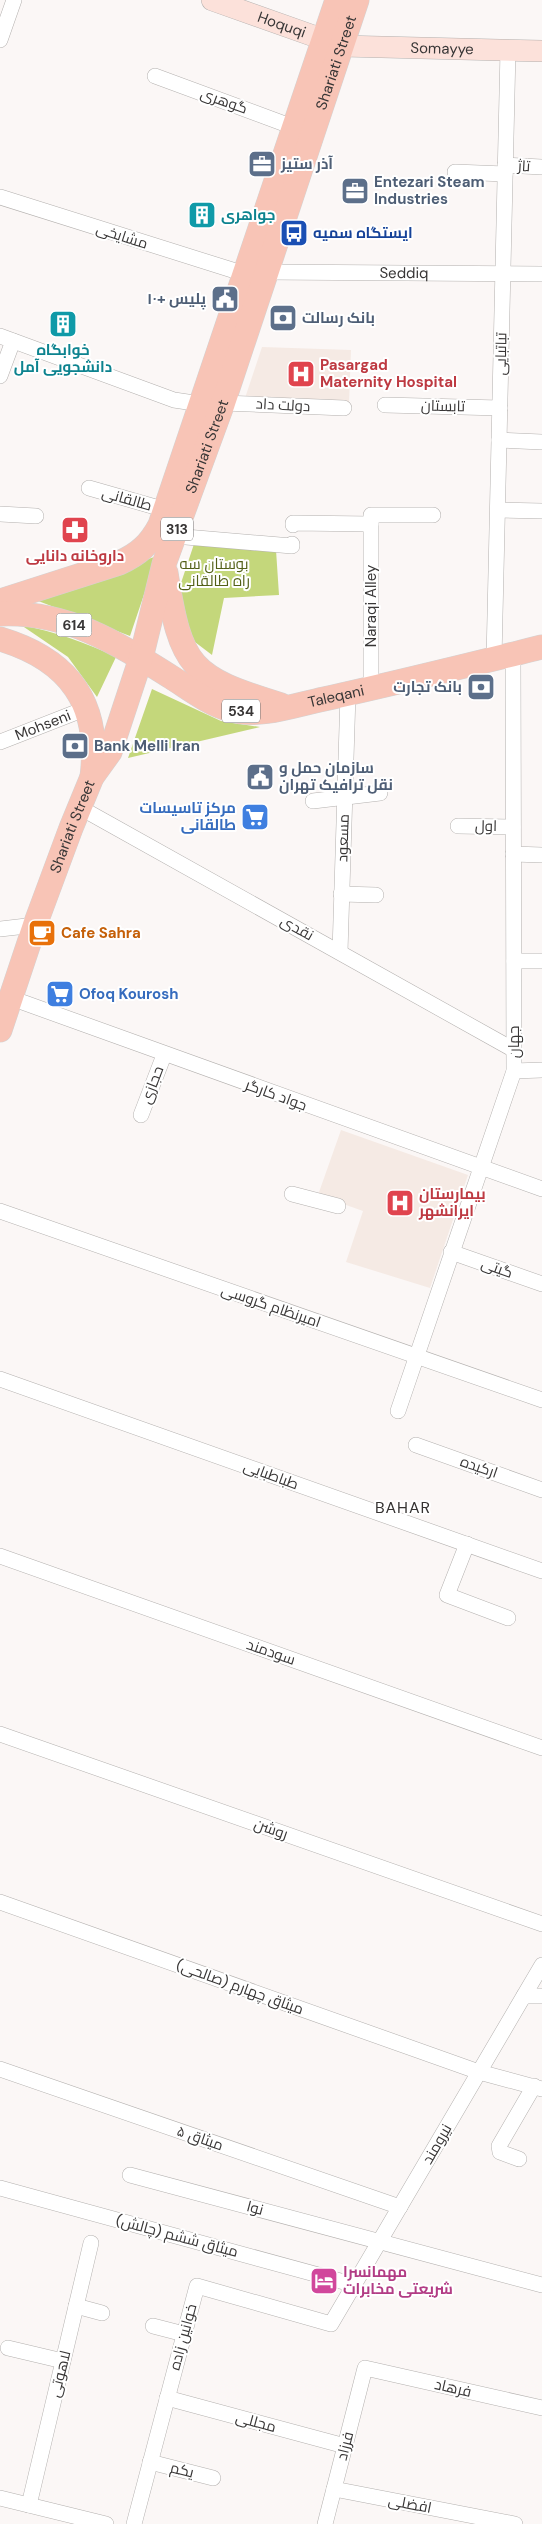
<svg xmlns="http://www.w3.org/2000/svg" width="542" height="2524" viewBox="0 0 542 2524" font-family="'DM Sans',Cairo,sans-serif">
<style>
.built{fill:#f5eae4}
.green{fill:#c4d77b}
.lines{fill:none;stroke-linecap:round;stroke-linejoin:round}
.minor-casing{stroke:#b4b1af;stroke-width:16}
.secondary-casing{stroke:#b4b1af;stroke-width:22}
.primary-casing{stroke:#d3d3d3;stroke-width:25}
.minor{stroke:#fff;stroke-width:15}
.secondary{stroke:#fce1da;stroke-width:21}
.primary{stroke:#f8c4b6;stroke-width:24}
.labels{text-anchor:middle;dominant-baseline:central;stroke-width:4;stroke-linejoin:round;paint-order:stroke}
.shield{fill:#fff;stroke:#747272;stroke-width:1}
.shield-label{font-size:14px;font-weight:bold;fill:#383636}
.street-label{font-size:15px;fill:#383636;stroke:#fff}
.service-label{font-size:15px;font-weight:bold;fill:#4e5e75;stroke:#fff;text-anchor:start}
.culture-label{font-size:15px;font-weight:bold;fill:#0d838f;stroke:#fff;text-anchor:start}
.transit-label{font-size:15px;font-weight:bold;fill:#164399;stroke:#fff;text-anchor:start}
.health-label{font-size:15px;font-weight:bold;fill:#be3a42;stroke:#fff;text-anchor:start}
.park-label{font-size:15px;fill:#525f17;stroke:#fff}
.shop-label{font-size:15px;font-weight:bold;fill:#366cbe;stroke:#fff;text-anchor:end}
.food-label{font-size:15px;font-weight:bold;fill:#c56008;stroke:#fff;text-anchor:start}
.hotel-label{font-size:15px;font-weight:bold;fill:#b23c85;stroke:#fff;text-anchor:start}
.neighbourhood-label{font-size:16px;letter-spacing:1px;fill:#353231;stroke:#fff}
</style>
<rect width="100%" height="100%" fill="#fbf7f6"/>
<path class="built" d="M262,347L351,350L349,403L245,398Z
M341,1130L468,1175L430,1288L346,1262L363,1211L318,1195Z"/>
<path class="green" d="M194,544L276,550L279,595L224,598L212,655L191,639L179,589Z
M157,556L130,636L33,599Z
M21,625C55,632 85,642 116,657L97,697L68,657Z
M152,689L221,721L260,727L128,758Z"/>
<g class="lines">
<defs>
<g id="minor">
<path d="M0,40L14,0"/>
<path d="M155,76L293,127"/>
<path d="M505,165L542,167"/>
<path d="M455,172L505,174"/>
<path d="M0,197L245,274"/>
<path id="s1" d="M266,272L542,274"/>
<path d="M0,336L174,400L201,404"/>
<path d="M0,376L13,341"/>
<path d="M223,403L344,408"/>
<path d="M385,405L500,408"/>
<path d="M499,440L542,442"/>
<path d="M89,488L166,510"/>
<path d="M498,510L542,511"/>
<path d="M0,514L36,516"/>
<path d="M293,525V523L371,524"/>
<path d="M174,536L292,546V544"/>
<path d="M494,659L508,50"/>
<path d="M371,688V515H433"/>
<path id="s2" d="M0,742L87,708"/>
<path d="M313,801L380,793"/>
<path d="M79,807L514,1050"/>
<path d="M458,826L513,827"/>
<path d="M513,854L542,855"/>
<path d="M341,894L376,895"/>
<path d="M0,929L35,925"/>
<path d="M340,952L348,694"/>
<path d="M514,961H542"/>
<path d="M11,998L542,1189"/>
<path d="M514,1071L542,1070"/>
<path d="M141,1115L164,1055"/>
<path d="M292,1194L338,1206"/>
<path d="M0,1211L542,1400"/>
<path d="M451,1252L542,1284"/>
<path d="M0,1379L542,1571"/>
<path d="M398,1411L514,1071L513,654"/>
<path d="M416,1445L542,1490"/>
<path d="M467,1544L447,1595L508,1618"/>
<path d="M0,1556L542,1748"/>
<path d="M0,1734L542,1924"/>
<path d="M0,1902L479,2072L542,2089"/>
<path d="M524,1996H542"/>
<path d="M0,2069L400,2207"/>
<path d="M519,2159L500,2152L499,2146L534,2086"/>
<path d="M130,2175L542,2285"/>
<path d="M0,2188L355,2285"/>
<path d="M76,2306L102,2313"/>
<path d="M153,2326L184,2334"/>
<path d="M8,2348L63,2361"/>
<path d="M167,2398L345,2446"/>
<path d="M150,2462L213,2478"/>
<path d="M334,2489L515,2524"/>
<path d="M0,2498L106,2524"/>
<path d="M29,2505L91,2243"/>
<path d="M134,2524L197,2286L331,2324L542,1965"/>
<path d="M325,2524L365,2368L542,2408"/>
</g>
<g id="secondary">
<path id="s3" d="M212,0L342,46L542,51"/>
</g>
<g id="primary">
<path d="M166,573C181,668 190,677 281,705"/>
<path d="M0,601L119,563C139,554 150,544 160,525L337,0"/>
<path id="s4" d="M0,614C67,611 117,643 171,677C190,689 209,704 231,710C260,718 295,705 324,699C397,683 469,665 542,647"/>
<path d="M0,639C70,660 101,704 92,777"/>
<path id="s5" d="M0,1030L35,925L71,828L92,777L110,752L141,658L164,564L223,403L357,0"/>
</g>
</defs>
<use href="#minor" class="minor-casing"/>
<use href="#secondary" class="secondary-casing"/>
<use href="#primary" class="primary-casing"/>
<use href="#minor" class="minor"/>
<use href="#secondary" class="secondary"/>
<use href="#primary" class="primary"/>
</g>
<defs>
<symbol id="office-square" viewBox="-11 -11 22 22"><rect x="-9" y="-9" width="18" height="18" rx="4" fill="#5c6f8a" stroke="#fff"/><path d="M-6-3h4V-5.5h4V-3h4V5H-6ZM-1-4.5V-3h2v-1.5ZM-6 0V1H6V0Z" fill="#fff"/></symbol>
<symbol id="building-square" viewBox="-11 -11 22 22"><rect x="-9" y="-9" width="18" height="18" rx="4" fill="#0f9aa8" stroke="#fff"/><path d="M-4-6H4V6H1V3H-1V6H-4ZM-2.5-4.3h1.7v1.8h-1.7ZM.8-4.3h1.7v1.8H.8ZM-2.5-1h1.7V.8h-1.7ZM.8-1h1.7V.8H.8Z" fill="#fff"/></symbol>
<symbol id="bus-square" viewBox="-11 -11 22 22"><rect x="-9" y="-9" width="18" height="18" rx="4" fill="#1a4fb4" stroke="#fff"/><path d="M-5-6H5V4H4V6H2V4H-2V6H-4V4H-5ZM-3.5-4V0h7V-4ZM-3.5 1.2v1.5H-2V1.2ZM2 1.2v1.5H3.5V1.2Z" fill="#fff"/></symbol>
<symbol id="civic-square" viewBox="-11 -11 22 22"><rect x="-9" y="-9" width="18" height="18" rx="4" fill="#5c6f8a" stroke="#fff"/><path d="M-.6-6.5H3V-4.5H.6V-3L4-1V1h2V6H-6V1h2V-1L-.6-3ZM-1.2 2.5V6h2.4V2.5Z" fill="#fff"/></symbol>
<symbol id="bank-square" viewBox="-11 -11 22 22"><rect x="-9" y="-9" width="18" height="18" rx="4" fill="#5c6f8a" stroke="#fff"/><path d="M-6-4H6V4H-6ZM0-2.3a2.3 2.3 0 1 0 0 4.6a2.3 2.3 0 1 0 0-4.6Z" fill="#fff"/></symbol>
<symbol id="hospital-square" viewBox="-11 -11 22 22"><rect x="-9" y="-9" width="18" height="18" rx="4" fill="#e0444e" stroke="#fff"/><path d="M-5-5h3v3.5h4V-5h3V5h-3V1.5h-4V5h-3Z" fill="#fff"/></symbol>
<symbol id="pharmacy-square" viewBox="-11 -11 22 22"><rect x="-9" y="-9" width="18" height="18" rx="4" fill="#e0444e" stroke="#fff"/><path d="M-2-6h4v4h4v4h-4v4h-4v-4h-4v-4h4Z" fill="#fff"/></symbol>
<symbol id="supermarket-square" viewBox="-11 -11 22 22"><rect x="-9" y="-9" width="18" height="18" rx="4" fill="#3f7fe0" stroke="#fff"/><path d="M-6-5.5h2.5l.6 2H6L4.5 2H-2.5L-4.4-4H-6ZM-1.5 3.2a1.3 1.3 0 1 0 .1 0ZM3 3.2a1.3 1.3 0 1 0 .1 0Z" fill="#fff"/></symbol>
<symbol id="cafe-square" viewBox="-11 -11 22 22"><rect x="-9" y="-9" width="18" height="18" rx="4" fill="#e8710a" stroke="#fff"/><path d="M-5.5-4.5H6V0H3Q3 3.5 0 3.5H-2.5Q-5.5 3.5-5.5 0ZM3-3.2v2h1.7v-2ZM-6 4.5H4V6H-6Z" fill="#fff"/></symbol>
<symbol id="hotel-square" viewBox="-11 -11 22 22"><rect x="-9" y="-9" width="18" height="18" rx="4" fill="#d1479c" stroke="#fff"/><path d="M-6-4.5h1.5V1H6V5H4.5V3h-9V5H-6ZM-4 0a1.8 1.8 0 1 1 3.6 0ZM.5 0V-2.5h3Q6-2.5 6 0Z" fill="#fff"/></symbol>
</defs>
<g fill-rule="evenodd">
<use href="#office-square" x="246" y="148" width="32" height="32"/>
<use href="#office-square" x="339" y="175" width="32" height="32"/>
<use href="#building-square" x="186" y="199" width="32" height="32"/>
<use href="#bus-square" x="278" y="217" width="32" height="32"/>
<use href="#civic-square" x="209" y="283" width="32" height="32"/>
<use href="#bank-square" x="267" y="302" width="32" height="32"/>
<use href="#building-square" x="47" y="308" width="32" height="32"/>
<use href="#hospital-square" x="285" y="358" width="32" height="32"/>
<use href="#pharmacy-square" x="59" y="514" width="32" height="32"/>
<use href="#bank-square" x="465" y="671" width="32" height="32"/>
<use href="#bank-square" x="59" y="730" width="32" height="32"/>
<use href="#civic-square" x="244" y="761" width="32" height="32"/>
<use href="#supermarket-square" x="239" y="801" width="32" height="32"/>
<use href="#cafe-square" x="26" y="917" width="32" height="32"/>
<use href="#supermarket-square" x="44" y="978" width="32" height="32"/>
<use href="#hospital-square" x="384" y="1187" width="32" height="32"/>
<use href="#hotel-square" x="308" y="2265" width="32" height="32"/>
</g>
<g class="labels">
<g class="shield">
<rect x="161" y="517.5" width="32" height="23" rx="4"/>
<rect x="56.5" y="613.5" width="35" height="23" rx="4"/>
<rect x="222" y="699.5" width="38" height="23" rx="4"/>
</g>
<g class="shield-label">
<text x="177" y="529">313</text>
<text x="74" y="625">614</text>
<text x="241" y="711">534</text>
</g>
<g class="street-label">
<text stroke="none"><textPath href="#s3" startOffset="74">Hoquqi</textPath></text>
<text stroke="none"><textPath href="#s3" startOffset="238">Somayye</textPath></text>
<text stroke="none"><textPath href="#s5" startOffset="1026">Shariati Street</textPath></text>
<text transform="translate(224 101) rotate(20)">گوهری</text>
<text transform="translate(524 166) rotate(3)">تاژ</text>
<text transform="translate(122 236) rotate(18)">مشایخی</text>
<text stroke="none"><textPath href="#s1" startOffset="138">Seddiq</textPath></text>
<text transform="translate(501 354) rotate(-89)">تباتبایی</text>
<text transform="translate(283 405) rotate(3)">دولت داد</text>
<text transform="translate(443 406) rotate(1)">تابستان</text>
<text stroke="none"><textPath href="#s5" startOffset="621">Shariati Street</textPath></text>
<text transform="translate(127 499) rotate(16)">طالقانی</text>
<text transform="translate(371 606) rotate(-90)">Naraqi Alley</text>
<text stroke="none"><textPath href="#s4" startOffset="361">Taleqani</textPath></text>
<text stroke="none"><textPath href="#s2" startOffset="46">Mohseni</textPath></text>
<text transform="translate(486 826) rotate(1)">اول</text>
<text stroke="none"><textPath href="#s5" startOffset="216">Shariati Street</textPath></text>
<text transform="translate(343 838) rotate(-88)">مسعود</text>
<text transform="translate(297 928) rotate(29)">نقدی</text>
<text transform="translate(514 1042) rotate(-90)">جهان</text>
<text transform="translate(152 1085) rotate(-69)">حجازی</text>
<text transform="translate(276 1095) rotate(20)">جواد کارگر</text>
<text transform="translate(497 1268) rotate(20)">گیتی</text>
<text transform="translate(271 1306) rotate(19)">امیرنظام گروسی</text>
<text transform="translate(479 1467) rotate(19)">ارکیده</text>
<text transform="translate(271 1475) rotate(20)">طباطبایی</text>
<text transform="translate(271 1652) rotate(19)">سودمند</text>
<text transform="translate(271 1829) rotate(19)">روشن</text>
<text transform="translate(240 1987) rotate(20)">میثاق چهارم (صالحی)</text>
<text transform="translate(200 2138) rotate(19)">میثاق ۵</text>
<text transform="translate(437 2144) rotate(-60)">نیرومند</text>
<text transform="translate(255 2208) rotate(15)">نوا</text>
<text transform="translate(177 2236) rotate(15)">میثاق ششم (چالش)</text>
<text transform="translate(183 2337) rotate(-75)">خوانین زاده</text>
<text transform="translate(60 2374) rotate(-76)">لاهوتی</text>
<text transform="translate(453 2388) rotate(13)">فرهاد</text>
<text transform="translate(256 2422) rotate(15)">مجللی</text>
<text transform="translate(345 2446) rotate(-76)">فرزاد</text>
<text transform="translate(182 2470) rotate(14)">یکم</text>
<text transform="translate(410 2504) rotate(11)">افضلی</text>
</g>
<g class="service-label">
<text x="281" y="164">آذر ستیز</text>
<text x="374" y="182">Entezari Steam<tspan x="374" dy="17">Industries</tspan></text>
<text x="206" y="299" text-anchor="end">پلیس +۱۰</text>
<text x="302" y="318">بانک رسالت</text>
<text x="462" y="687" text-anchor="end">بانک تجارت</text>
<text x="94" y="746">Bank Melli Iran</text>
<text x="279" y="768">سازمان حمل و<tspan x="279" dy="17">نقل ترافیک تهران</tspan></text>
</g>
<g class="culture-label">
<text x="221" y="215">جواهری</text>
<text x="63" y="350" text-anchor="middle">خوابگاه<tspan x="63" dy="17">دانشجویی آمل</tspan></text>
</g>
<g class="transit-label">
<text x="313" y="233">ایستگاه سمیه</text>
</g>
<g class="health-label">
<text x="320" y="365">Pasargad<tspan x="320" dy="17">Maternity Hospital</tspan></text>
<text x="75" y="556" text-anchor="middle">داروخانه دانایی</text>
<text x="419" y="1194">بیمارستان<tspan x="419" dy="17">ایرانشهر</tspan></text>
</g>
<g class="park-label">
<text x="214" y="564">بوستان سه<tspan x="214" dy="17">راه طالقانی</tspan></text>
</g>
<g class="shop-label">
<text x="236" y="808">مرکز تاسیسات<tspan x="236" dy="17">طالقانی</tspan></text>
<text x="79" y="994" text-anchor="start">Ofoq Kourosh</text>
</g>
<g class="food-label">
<text x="61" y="933">Cafe Sahra</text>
</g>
<g class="hotel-label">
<text x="343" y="2272">مهمانسرا<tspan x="343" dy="17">شریعتی مخابرات</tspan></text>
</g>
<g class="neighbourhood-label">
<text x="403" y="1507">BAHAR</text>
</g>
</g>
</svg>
